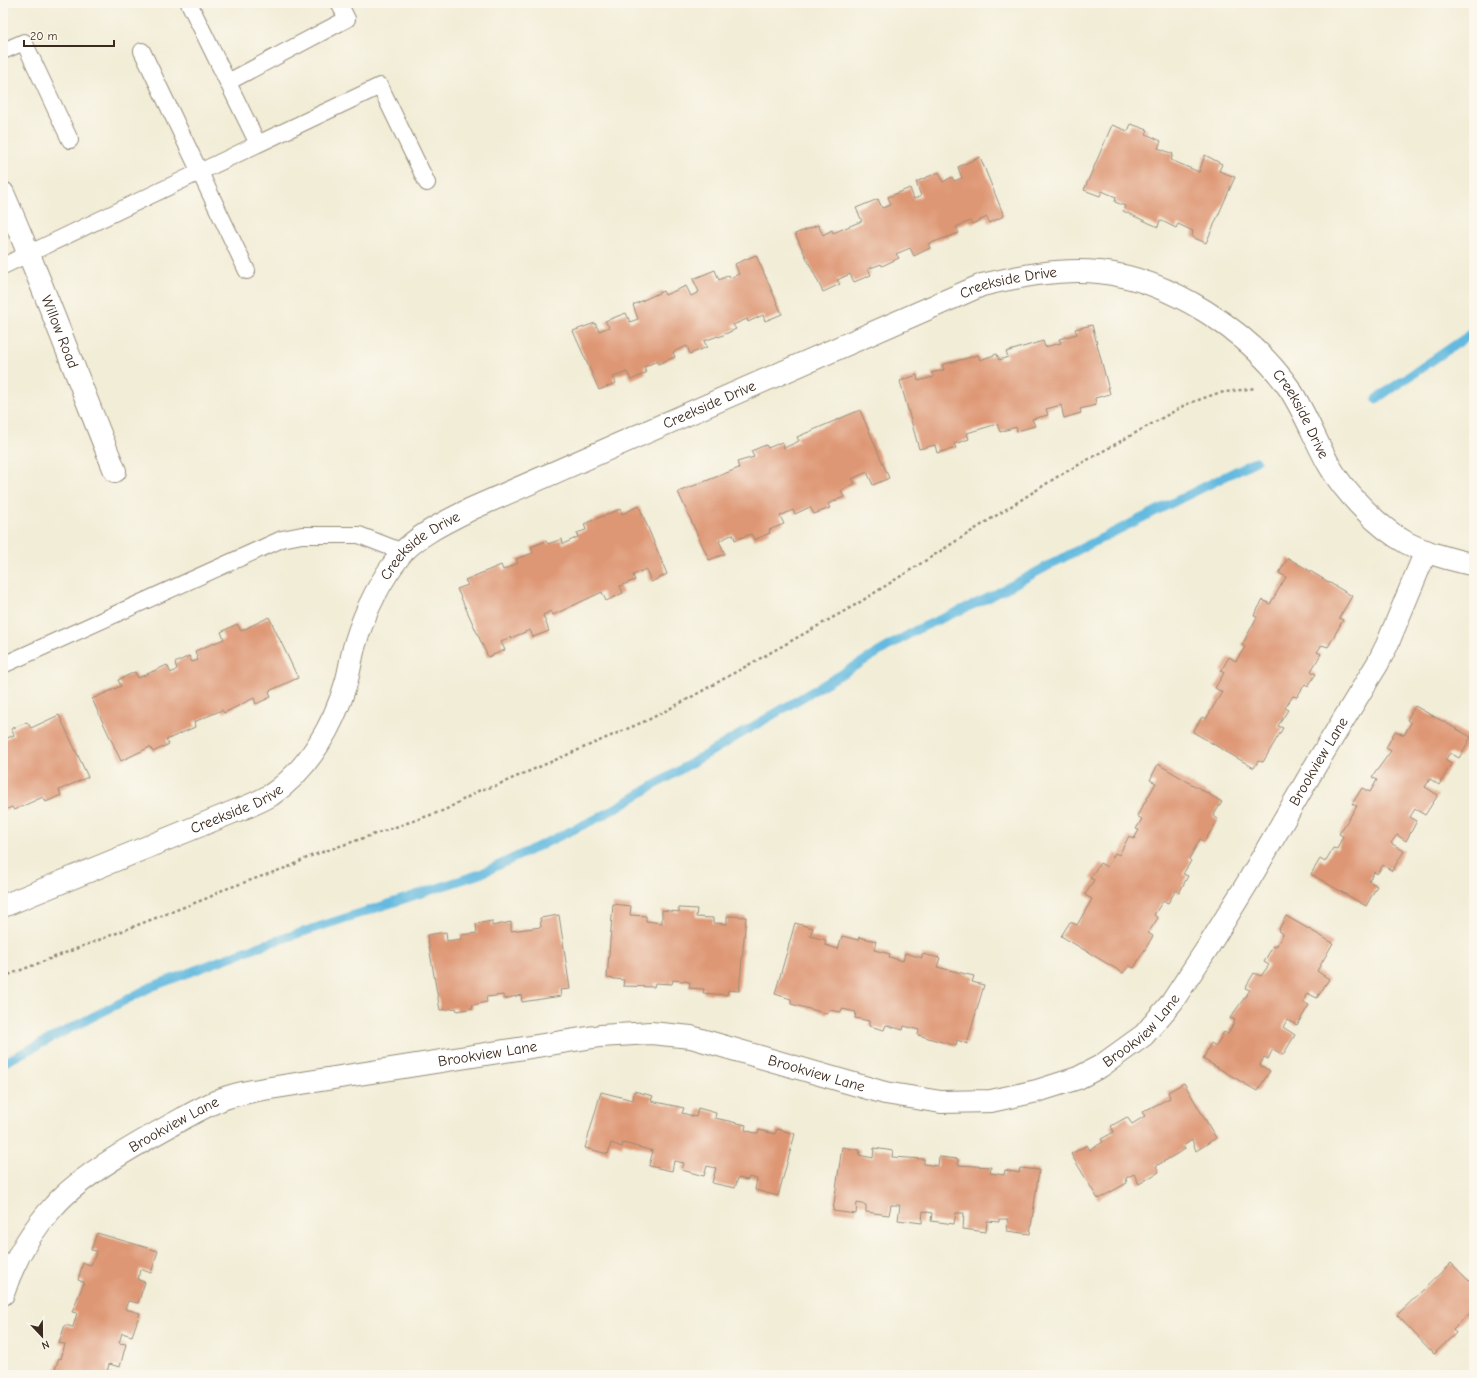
<svg xmlns="http://www.w3.org/2000/svg" width="1477" height="1378" viewBox="0 0 1477 1378" font-family="'Comic Neue',sans-serif">
<style>
.lines{fill:none;stroke-linecap:round;stroke-linejoin:round}
.stream{stroke:#63b9df;stroke-width:9}
.building{fill:#de9774}
.service-casing{stroke:#968c7a;stroke-width:18}
.minor-casing{stroke:#968c7a;stroke-width:24}
.path{stroke:#968c7a;stroke-width:2.5;stroke-dasharray:3 3;stroke-linecap:butt}
.service{stroke:#fff;stroke-width:16}
.minor{stroke:#fff;stroke-width:22}
.labels{text-anchor:middle;dominant-baseline:central;stroke-width:3;stroke-linejoin:round;paint-order:stroke}
.street-label{font-size:15px;fill:#3b2a1e;stroke:#fbf7ec}
</style>
<rect width="100%" height="100%" fill="#fbf7ec"/>
<filter id="ink" filterUnits="userSpaceOnUse"><feTurbulence type="fractalNoise" baseFrequency=".025" numOctaves="2"/><feDisplacementMap in="SourceGraphic" scale="8" xChannelSelector="R" yChannelSelector="G"/><feConvolveMatrix kernelMatrix="1 2 1 2 8 2 1 2 1" color-interpolation-filters="sRGB"/></filter>
<filter id="wash" filterUnits="userSpaceOnUse"><feTurbulence type="fractalNoise" baseFrequency=".012" numOctaves="4" result="noise"/><feDisplacementMap in="SourceGraphic" scale="16" xChannelSelector="R" yChannelSelector="G"/><feGaussianBlur stdDeviation="0.9" result="paint"/><feColorMatrix in="noise" values="0 0 0 0 0 0 0 0 0 0 0 0 0 0 0 0 0 1.4 0 .05"/><feComposite in="paint" operator="in"/></filter>
<g filter="url(#wash)">
<rect width="100%" height="100%" fill="#f2edd7"/>
<g class="lines">
<path class="stream" d="M1376,399L1474,332
M3,1063L151,987L251,949L480,874L604,815L916,630L988,598L1078,550L1256,461"/>
</g>
<g id="blocks">
<path class="building" d="M1131,124L1148,130L1146,134L1161,141L1158,148L1173,154L1171,160L1199,172L1205,155L1222,164L1219,171L1235,177L1206,243L1192,237L1193,231L1178,224L1176,228L1160,220L1158,227L1123,211L1125,206L1115,202L1116,197L1102,191L1100,196L1084,190L1112,125L1128,131Z
M980,157L1004,216L989,223L987,217L972,224L970,221L956,227L959,233L928,244L930,248L914,256L910,248L896,254L899,258L882,266L881,264L868,269L871,275L854,282L850,274L837,280L840,284L823,292L795,234L818,225L823,235L832,230L833,233L862,221L856,208L878,199L882,208L891,205L888,197L910,188L914,199L921,196L916,182L939,172L943,182L952,177L954,181L962,178L958,167Z
M756,255L782,314L765,321L763,315L748,322L747,319L733,325L736,329L719,337L718,336L704,341L707,347L690,354L687,346L673,352L675,357L658,364L657,361L644,367L646,373L631,380L627,372L613,377L616,383L599,390L573,331L595,323L599,331L609,327L605,321L626,313L630,322L638,319L633,305L663,291L665,295L686,286L691,296L699,292L693,279L715,270L719,280L729,275L730,278L739,274L735,264Z
M1092,325L1110,394L1095,398L1096,405L1080,409L1081,413L1064,418L1061,405L1046,409L1048,415L1032,419L1035,426L1017,431L1016,427L1000,432L997,424L967,433L969,439L954,444L956,448L937,453L935,445L919,449L900,381L917,375L918,381L934,377L931,373L944,370L942,365L978,355L980,360L997,354L999,360L1008,357L1006,352L1043,341L1045,347L1061,343L1059,339L1077,334L1075,329Z
M860,410L889,478L873,485L867,472L852,479L855,483L841,491L844,497L828,504L830,508L814,514L810,507L795,514L793,510L780,516L784,524L769,530L770,533L754,540L751,534L735,540L733,534L719,541L725,554L709,560L678,492L739,468L737,462L754,457L751,451L766,445L768,448L782,442L784,448L799,441L797,437Z
M639,506L667,574L651,582L646,569L633,575L635,580L620,586L623,593L606,601L602,592L553,615L551,611L543,615L549,631L533,637L530,630L501,642L505,650L488,657L457,589L468,585L465,580L501,565L503,570L518,563L516,559L533,553L531,547L546,541L548,544L562,539L563,544L578,537L577,533L586,530L584,524L620,509L622,514Z
M1288,558L1352,596L1339,618L1343,620L1328,647L1322,645L1317,652L1321,654L1311,671L1316,674L1308,686L1305,684L1297,697L1293,696L1285,708L1288,710L1278,726L1283,728L1263,762L1258,761L1254,768L1193,732L1202,717L1206,719L1222,692L1215,688L1224,673L1221,671L1229,657L1236,661L1245,647L1242,645L1257,617L1254,615L1263,600L1270,604L1286,577L1279,573Z
M269,617L298,678L269,691L271,697L256,704L254,698L224,713L222,710L194,722L195,727L166,740L169,744L153,752L150,747L121,761L92,699L121,686L118,680L135,672L138,678L167,665L171,673L177,669L175,663L189,656L192,662L198,660L195,651L224,639L221,632L237,624L241,631Z
M1415,706L1471,737L1459,758L1450,753L1445,760L1451,764L1439,785L1430,779L1425,787L1438,795L1425,815L1415,809L1410,817L1417,821L1406,841L1397,835L1391,843L1404,851L1392,871L1383,865L1377,874L1374,872L1369,881L1377,886L1366,906L1311,874L1320,859L1325,862L1333,848L1337,849L1343,836L1339,834L1357,806L1352,804L1362,788L1370,792L1377,780L1372,777L1391,751L1386,748L1395,731L1404,735L1411,723L1407,720Z
M59,715L88,777L59,790L61,795L46,802L43,797L14,810L12,807L3,811V740L14,735L11,729L27,722L31,728Z
M1158,764L1222,802L1213,816L1218,820L1204,842L1200,839L1189,859L1191,861L1183,874L1188,876L1179,893L1176,890L1168,903L1163,901L1154,915L1158,918L1148,933L1153,936L1134,968L1129,966L1123,973L1061,936L1070,922L1077,925L1092,899L1085,895L1094,880L1090,878L1100,863L1107,867L1115,853L1119,855L1129,836L1134,839L1139,830L1136,829L1142,819L1137,816L1156,783L1150,780Z
M613,904L631,906L630,915L646,916V921L662,923V910L679,912V908L697,909L696,917L713,918V923L727,924V916L746,917L739,991L728,990L727,995L703,993L704,989L689,988L690,982L673,980L672,984L655,983L654,987L623,986L624,980L607,978Z
M559,915L570,989L560,990L561,996L522,1002L521,995L504,999L503,995L486,997L487,1002L472,1005L473,1008L457,1011L456,1008L440,1010L427,935L446,932L447,941L461,939V935L477,933L476,924L492,921V926L511,922V931L541,927L540,918Z
M1286,916L1333,943L1317,971L1329,979L1317,998L1307,993L1303,1002L1309,1005L1297,1025L1287,1020L1283,1027L1295,1035L1283,1055L1273,1049L1268,1059L1264,1057L1260,1065L1270,1071L1257,1091L1203,1059L1211,1043L1216,1046L1224,1032L1228,1034L1235,1020L1230,1018L1250,990L1245,988L1254,973L1261,976L1269,965L1264,962L1273,946L1276,947L1283,934L1278,931Z
M795,923L813,928L810,936L826,940L825,945L838,949L842,936L858,940L859,937L876,941L874,950L890,954L889,957L903,961L905,953L922,958V954L940,958L937,967L974,976L972,982L984,985L967,1044L957,1040L956,1046L918,1035L919,1030L904,1026L903,1030L886,1025L884,1030L869,1026V1021L855,1018L856,1012L842,1009L841,1012L829,1010L828,1014L791,1004V999L775,994Z
M1184,1083L1216,1138L1196,1151L1192,1140L1183,1146L1185,1149L1156,1166L1159,1172L1139,1184L1134,1174L1126,1178L1127,1183L1098,1199L1071,1154L1087,1145L1090,1150L1103,1142L1101,1139L1114,1132L1111,1126L1127,1117L1132,1124L1145,1116L1142,1112L1170,1098L1168,1092Z
M634,1091L653,1096L651,1101L684,1108L682,1113L696,1117L698,1108L716,1113L715,1118L746,1125L745,1130L758,1134L759,1130L775,1134L777,1129L795,1134L778,1196L755,1190L757,1179L749,1177L748,1180L738,1178L735,1188L712,1183L716,1168L707,1166L704,1176L682,1170L684,1163L674,1161L672,1171L649,1166L653,1151L623,1143L622,1147L611,1143L608,1154L585,1148L601,1092L633,1100Z
M842,1147L860,1150L859,1155L873,1158L874,1148L893,1151L892,1157L924,1159V1164L938,1166L939,1157L958,1159V1165L991,1167L990,1173L1004,1175L1005,1170L1019,1173L1020,1168L1039,1170L1030,1234L1007,1231L1008,1219H999V1222L987,1221L986,1232L963,1229L964,1213H956L954,1224L931,1221L932,1213L923,1211L922,1223L898,1220L900,1205H891L889,1215L866,1212V1205L857,1203L856,1214L833,1211Z
M97,1233L158,1251L151,1273L140,1269L138,1280L145,1282L138,1303L128,1301L125,1309L140,1313L132,1336L122,1333L119,1343L126,1344L120,1367L109,1364L107,1372L115,1375H53L59,1358L61,1359L65,1344L59,1343L65,1325L73,1327L77,1313L72,1312L84,1282L78,1280L83,1263L91,1265L97,1251L91,1250Z
M1451,1263L1474,1286V1309L1453,1329L1456,1333L1434,1354L1397,1315Z"/>
</g>
</g>
<g filter="url(#ink)">
<use href="#blocks" fill-opacity="0" stroke="#968c7a" stroke-width="1"/>
<g class="lines">
<defs>
<path id="service" d="M3,51L24,42L70,140
M142,51L247,271
M228,82L347,19L339,3
M258,144L380,86L427,183
M3,266L258,144L189,3
M3,665L282,539L302,535H359L403,552"/>
<g id="minor">
<path id="s1" d="M3,193C43,284 77,378 115,471"/>
<path id="s2" d="M3,906L238,810C249,806 261,801 271,795C308,770 334,725 346,683C350,670 351,657 355,644C365,611 380,580 402,553C419,534 448,521 471,509L982,285C1020,276 1060,268 1099,272C1169,279 1249,331 1289,388C1305,412 1315,440 1329,465C1344,492 1379,528 1407,543C1428,554 1451,559 1474,565"/>
<path id="s3" d="M3,1294C13,1262 31,1231 54,1206C82,1174 144,1140 182,1119C197,1111 212,1102 228,1097C240,1093 252,1091 264,1089L600,1036L651,1033L691,1037L885,1093L941,1102L991,1101L1037,1091L1078,1078L1101,1066L1144,1035L1172,1002L1208,947L1248,882L1317,763L1378,663L1387,645L1426,551"/>
</g>
</defs>
<use href="#service" class="service-casing"/>
<use href="#minor" class="minor-casing"/>
<path class="path" d="M3,977L210,897L220,891L291,866L311,856L445,810L480,790L495,786L650,719L686,700L857,604L1057,477L1187,404L1218,393L1256,388"/>
<use href="#service" class="service"/>
<use href="#minor" class="minor"/>
</g>
</g>
<g class="labels">
<g class="street-label">
<text stroke="none"><textPath href="#s2" startOffset="1237">Creekside Drive</textPath></text>
<text stroke="none"><textPath href="#s1" startOffset="150">Willow Road</textPath></text>
<text stroke="none"><textPath href="#s2" startOffset="913">Creekside Drive</textPath></text>
<text stroke="none"><textPath href="#s2" startOffset="1586">Creekside Drive</textPath></text>
<text stroke="none"><textPath href="#s2" startOffset="589">Creekside Drive</textPath></text>
<text stroke="none"><textPath href="#s3" startOffset="1580">Brookview Lane</textPath></text>
<text stroke="none"><textPath href="#s2" startOffset="253">Creekside Drive</textPath></text>
<text stroke="none"><textPath href="#s3" startOffset="1256">Brookview Lane</textPath></text>
<text stroke="none"><textPath href="#s3" startOffset="572">Brookview Lane</textPath></text>
<text stroke="none"><textPath href="#s3" startOffset="908">Brookview Lane</textPath></text>
<text stroke="none"><textPath href="#s3" startOffset="248">Brookview Lane</textPath></text>
</g>
</g>
<rect width="1477" height="1378" fill="none" stroke="#fbf7ec" stroke-width="16"/>
<g transform="translate(42 1336) rotate(158)" stroke="#fbf7ec" stroke-width="3" paint-order="stroke">
<path d="M0-3L7 15L0 10L-7 15Z" fill="#3b2a1e"/>
<text y="-6" font-size="11" font-weight="bold" text-anchor="middle" fill="#3b2a1e">N</text>
</g>
<path d="M24 40v6h90v-6" fill="none" stroke="#3b2a1e" stroke-width="2"/>
<text x="30" y="40" font-size="12" fill="#3b2a1e" stroke="#fbf7ec" stroke-width="3" paint-order="stroke">20 m</text>
</svg>
